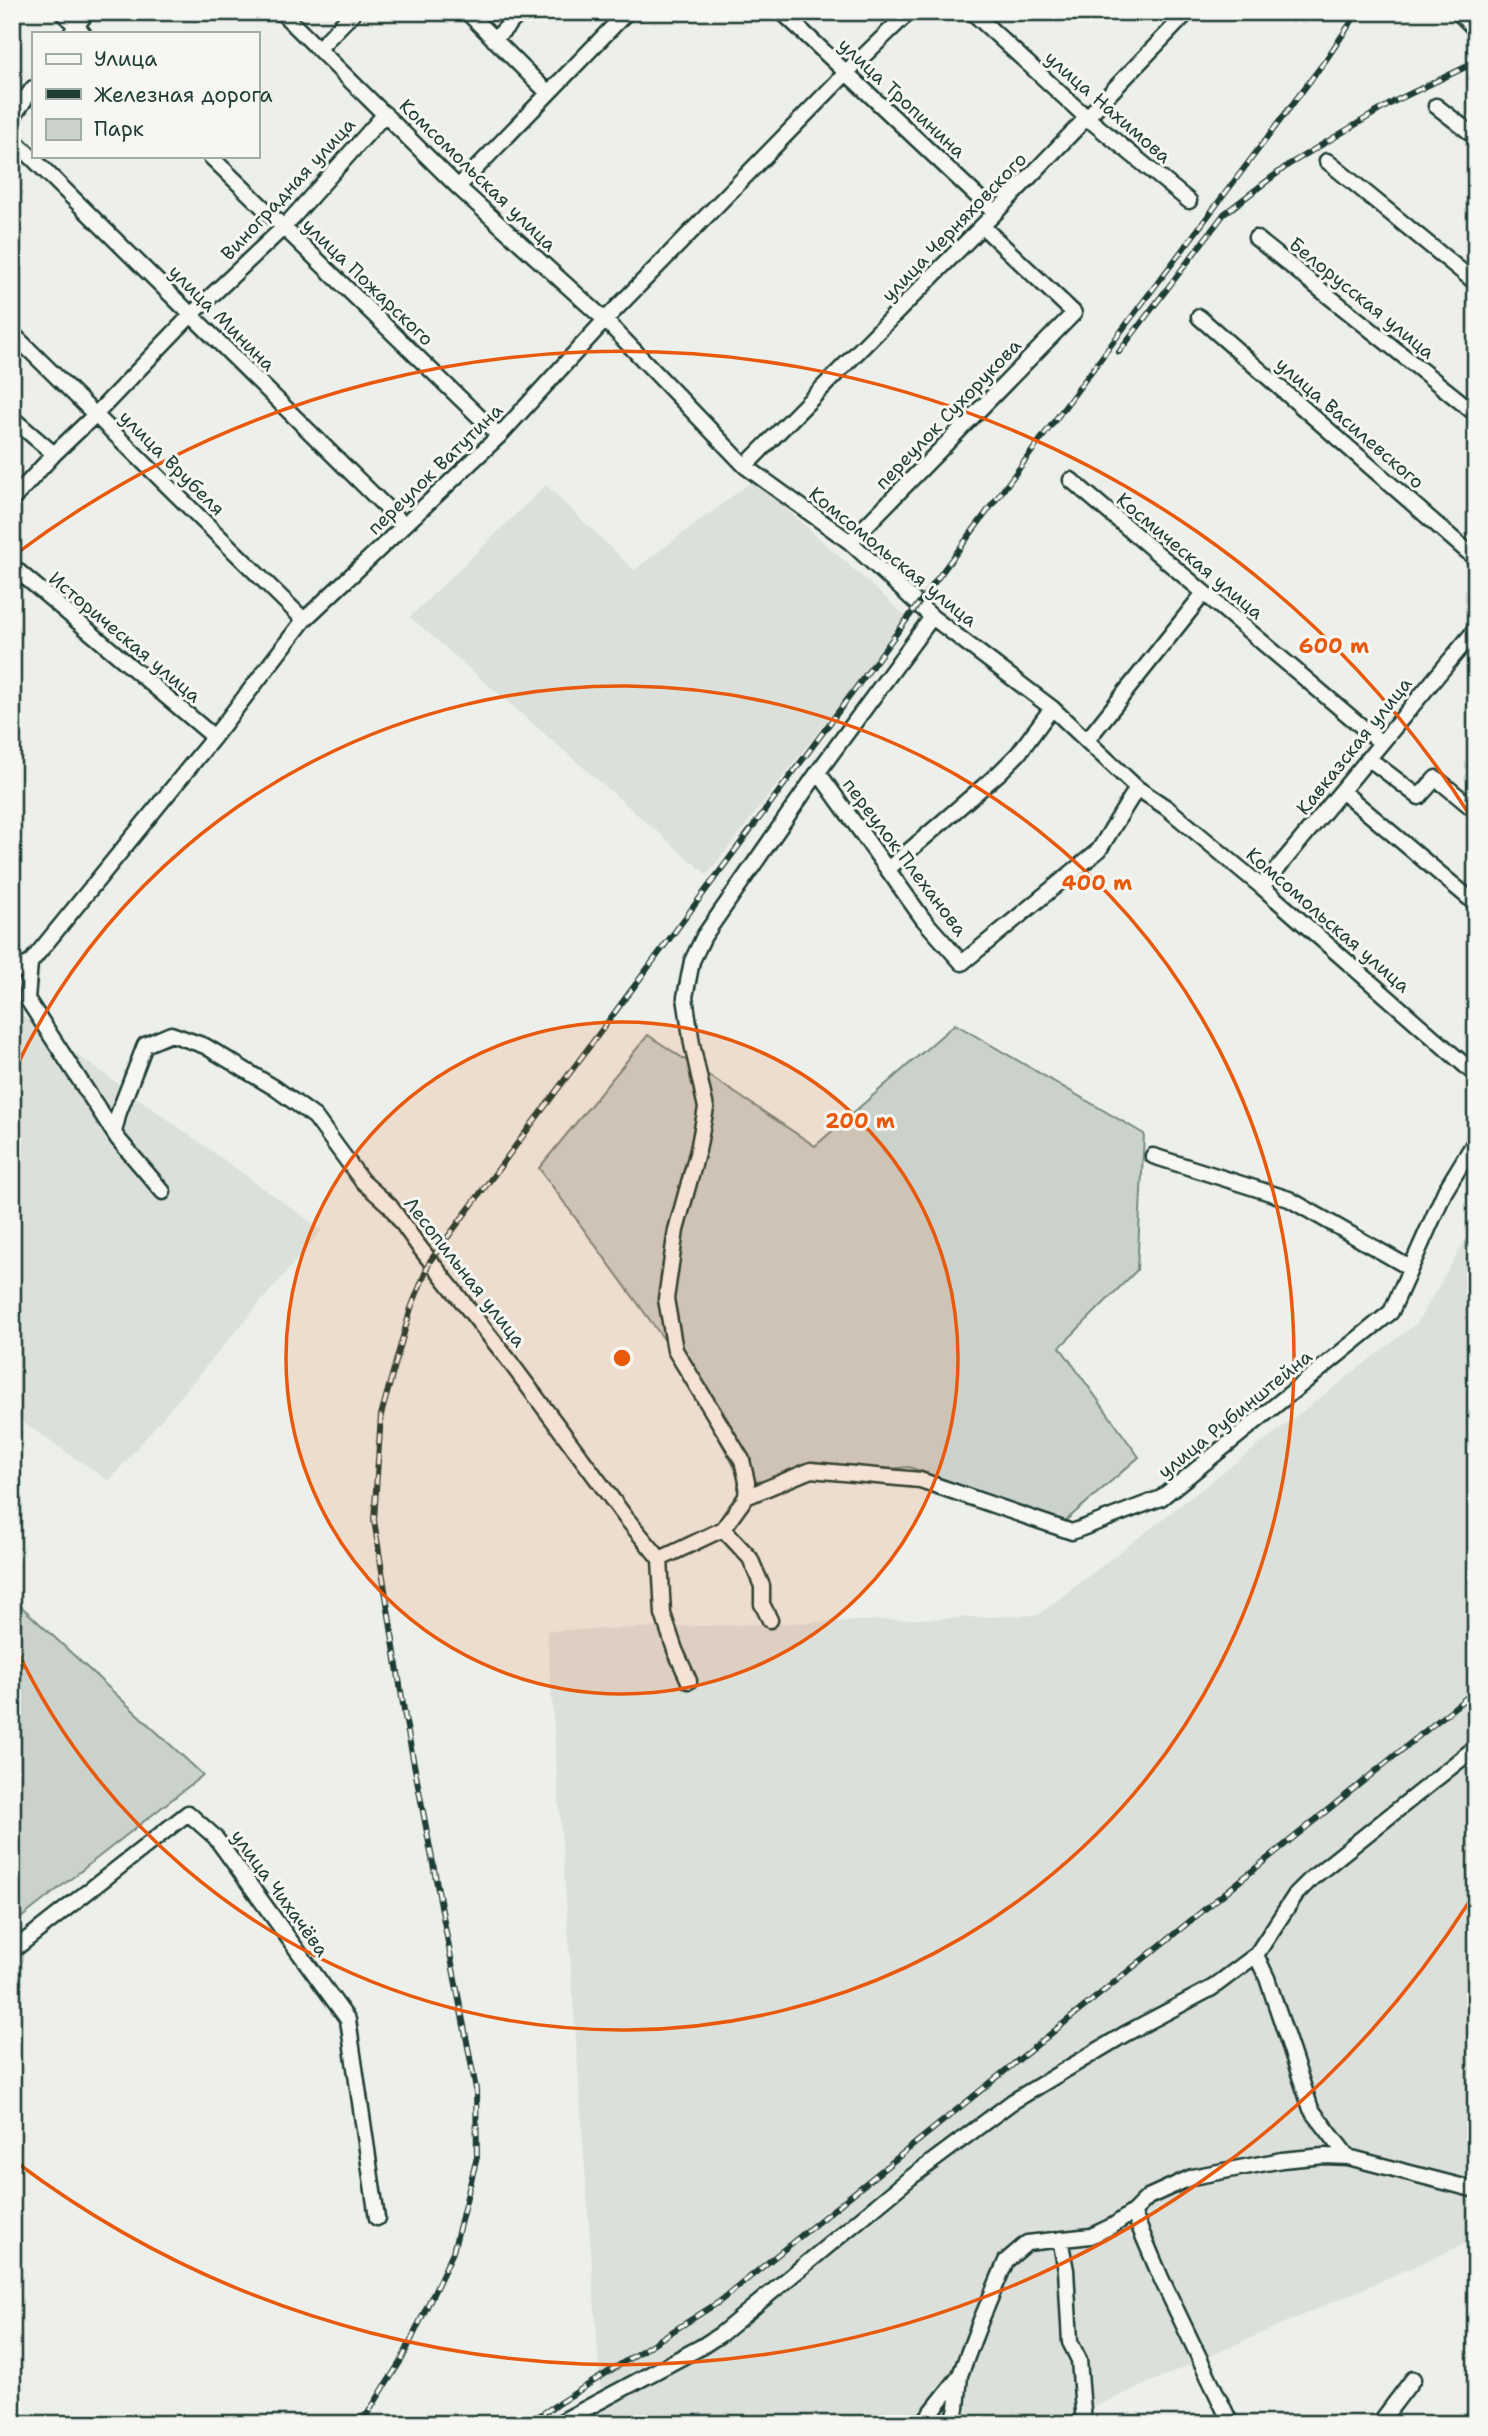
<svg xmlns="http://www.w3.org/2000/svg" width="1488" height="2436" viewBox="0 0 1488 2436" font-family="'Shantell Sans',sans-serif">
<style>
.built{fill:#dce0db}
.green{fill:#cbd2cc;stroke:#758880;stroke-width:2}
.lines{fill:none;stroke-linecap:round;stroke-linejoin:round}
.minor-casing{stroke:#1f3d34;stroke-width:19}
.minor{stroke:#f6f6f2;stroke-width:14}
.rail-casing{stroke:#1f3d34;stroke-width:6}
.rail{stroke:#f6f6f2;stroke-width:3.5;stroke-dasharray:10;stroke-linecap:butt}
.ring{fill:none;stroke:#e8590c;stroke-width:3.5}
.labels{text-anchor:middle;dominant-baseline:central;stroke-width:6;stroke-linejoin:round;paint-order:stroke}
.street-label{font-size:19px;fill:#1f3d34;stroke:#f6f6f2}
.centre{fill:#e8590c;stroke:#f6f6f2;stroke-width:3.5}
.ring-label{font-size:21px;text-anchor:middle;font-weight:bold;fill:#e8590c;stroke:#f6f6f2;stroke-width:6;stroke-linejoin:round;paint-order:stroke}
</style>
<rect width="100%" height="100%" fill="#edefea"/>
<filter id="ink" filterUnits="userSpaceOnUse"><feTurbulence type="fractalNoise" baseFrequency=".0143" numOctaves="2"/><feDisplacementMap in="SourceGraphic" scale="14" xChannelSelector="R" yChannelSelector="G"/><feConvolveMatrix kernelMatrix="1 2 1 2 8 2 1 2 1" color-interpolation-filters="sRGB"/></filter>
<g filter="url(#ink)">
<path class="built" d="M754,480L907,617L707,875L410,617L546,485L634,570Z
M12,1008L322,1230L109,1481L12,1415Z
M1476,1222V2239L1055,2424H603L547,1631L1038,1615L1417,1323Z"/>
<path class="green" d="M955,1024L1144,1134L1137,1270L1060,1347L1139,1457L1064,1522L909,1467L743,1483L671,1349L539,1168L648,1035L815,1146Z
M12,1598L203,1775L12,1925Z"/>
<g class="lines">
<defs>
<path id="minor" d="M62,12L83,33
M281,12L458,187L605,320L745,466L850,542L932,617L1052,708L1137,788L1167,808L1262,887L1476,1075
M467,12L548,93
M782,12L995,213
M972,12L1086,117L1189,201
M1458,12L1476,30
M72,32L87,12
M494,40L521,12
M318,49L354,12
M1436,106L1476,137
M12,118L33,88
M12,138L404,525
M210,156L499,436
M1327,161L1476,283
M458,187L627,12
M1256,238L1476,414
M1199,317L1476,559
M12,333L304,620
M12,418L54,454
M745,466L995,213L1188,12
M1071,480L1380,742
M12,500L54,454L96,414L192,314L284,227L385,114
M850,542L1074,313L982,226
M12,566L214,737
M1088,739L1204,593
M1368,758L1419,797L1436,778L1476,811
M818,772L923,919L962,963L1099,850L1137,788
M1343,792L1476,904
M888,869L999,773L1018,754L1052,708
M1262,887L1476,629
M30,963L27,999L118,1139L163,1192
M12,973L30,963L214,737L304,620L499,436L605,320L847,72L909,12
M114,1132L119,1112L145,1045L171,1034L205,1046L275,1088L315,1117L362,1181L390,1206L417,1244L507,1358L626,1518L660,1559
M1153,1156L1289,1199L1410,1268
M746,1497L811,1470L920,1480L1072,1532L1161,1498L1391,1312L1445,1191L1476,1140
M770,1620L762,1604V1586L750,1558L723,1529L746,1497L747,1482L742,1460L675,1350L666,1299L676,1230L698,1150L706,1108L692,1044L685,997L692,961L704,936L818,772L932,617
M689,1681L675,1650L663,1614L660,1559L723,1529
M1476,1747L1312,1878L1296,1894L1256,1955L1267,1978L1311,2109L1348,2157L1476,2190
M12,1951L188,1813L215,1837L348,2020L377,2218
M1133,2212L1161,2278L1231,2424
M1060,2239L1066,2270L1070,2342L1079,2360L1084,2424
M557,2424L701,2347L721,2334L910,2178L1012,2102L1125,2034L1212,1988L1256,1955
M922,2424L959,2377
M952,2424L957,2408L960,2375L981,2320L1006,2261L1027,2243L1091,2236L1114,2225L1133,2212L1148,2197L1192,2177L1282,2160L1324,2156L1348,2157
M1379,2424L1413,2379"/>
</defs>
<use href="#minor" class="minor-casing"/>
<use href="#minor" class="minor"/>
<defs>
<path id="rail" d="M1119,352L1224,214L1288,165L1395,101L1476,62
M354,2424L368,2413L402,2359L453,2252L477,2157L476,2089L405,1717L374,1520L381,1415L411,1308L430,1261L1128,322L1325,61L1358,12
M526,2424L719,2302L1476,1690"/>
</defs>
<use href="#rail" class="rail-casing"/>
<use href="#rail" class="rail"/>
</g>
</g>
<circle cx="622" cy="1358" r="336" fill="#e8590c" fill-opacity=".12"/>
<g class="ring">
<circle cx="622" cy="1358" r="336"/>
<path d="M13 1074A672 672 0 1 1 13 1642"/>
<path d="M1471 1899A1007 1007 0 0 1 16 2162M16 554A1007 1007 0 0 1 1471 817"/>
</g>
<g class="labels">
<g class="street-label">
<text transform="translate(902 98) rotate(43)">улица Тропинина</text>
<text transform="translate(1108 107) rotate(41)">улица Нахимова</text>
<text transform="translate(478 175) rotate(44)">Комсомольская улица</text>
<text transform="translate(288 189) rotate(-47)">Виноградная улица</text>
<text transform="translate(954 227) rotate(-46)">улица Черняховского</text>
<text transform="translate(368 282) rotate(44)">улица Пожарского</text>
<text transform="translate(1362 298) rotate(39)">Белорусская улица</text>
<text transform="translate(222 318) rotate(45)">улица Минина</text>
<text transform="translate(948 414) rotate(-46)">переулок Сухорукова</text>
<text transform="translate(1350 423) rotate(41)">улица Василевского</text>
<text transform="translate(172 463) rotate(45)">улица Врубеля</text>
<text transform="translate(435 469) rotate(-44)">переулок Ватутина</text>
<text transform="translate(1190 556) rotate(40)">Космическая улица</text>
<text transform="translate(893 557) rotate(39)">Комсомольская улица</text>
<text transform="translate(125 637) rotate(40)">Историческая улица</text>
<text transform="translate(1354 746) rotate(-51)">Кавказская улица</text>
<text transform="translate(905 857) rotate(53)">переулок Плеханова</text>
<text transform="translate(1328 920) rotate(41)">Комсомольская улица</text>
<text transform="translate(465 1272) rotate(52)">Лесопильная улица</text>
<text transform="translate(1235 1414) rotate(-39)">улица Рубинштейна</text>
<text transform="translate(280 1893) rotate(54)">улица Чихачёва</text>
</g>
</g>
<circle cx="622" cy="1358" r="10" class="centre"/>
<g class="ring-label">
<text x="1334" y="653">600 m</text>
<text x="1097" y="890">400 m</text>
<text x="860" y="1128">200 m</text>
</g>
<rect width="1488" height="2436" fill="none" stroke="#f6f6f2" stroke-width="42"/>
<rect x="21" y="21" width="1446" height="2394" fill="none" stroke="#1f3d34" stroke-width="2.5" filter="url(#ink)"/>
<rect x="32" y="32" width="228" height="126" fill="#f6f6f2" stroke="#a0aca6" stroke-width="2"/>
<rect x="46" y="54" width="35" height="10" fill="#f6f6f2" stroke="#a0aca6" stroke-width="2"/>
<text x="94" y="66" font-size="21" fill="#1f3d34">Улица</text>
<rect x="46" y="89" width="35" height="10" fill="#1f3d34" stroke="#a0aca6" stroke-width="2"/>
<text x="94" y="102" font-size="21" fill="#1f3d34">Железная дорога</text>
<rect x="46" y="119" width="35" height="21" fill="#cbd2cc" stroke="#a0aca6" stroke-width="2"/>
<text x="94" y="136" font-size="21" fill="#1f3d34">Парк</text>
</svg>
